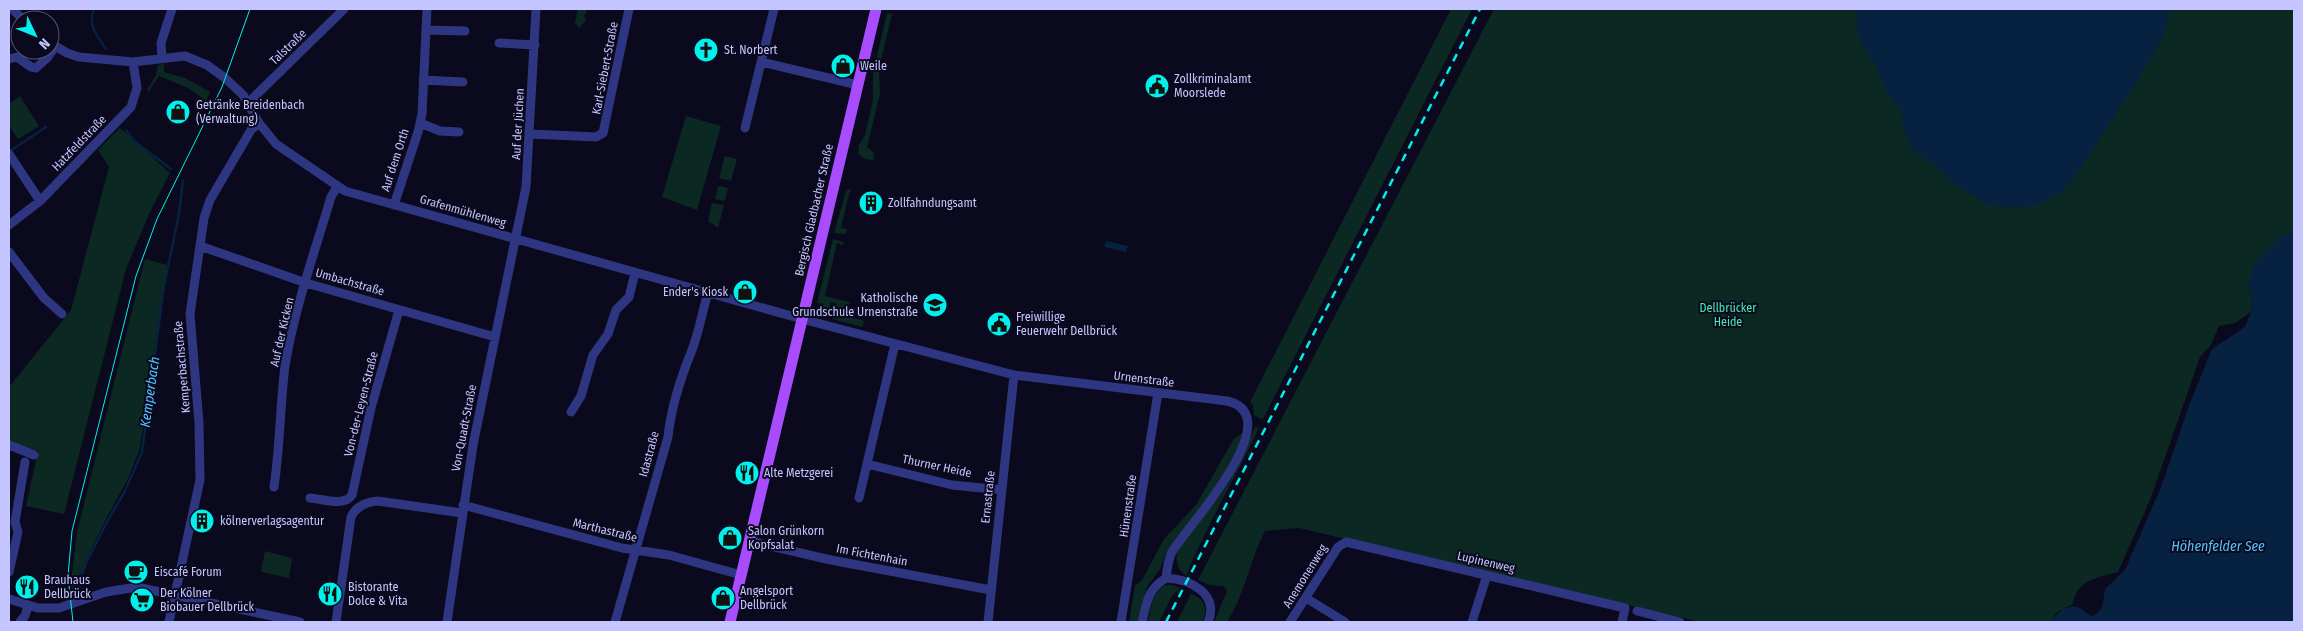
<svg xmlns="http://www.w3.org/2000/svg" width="2303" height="631" viewBox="0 0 2303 631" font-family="'Fira Sans Condensed',sans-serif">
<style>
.green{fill:#0c2823}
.water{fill:#062240}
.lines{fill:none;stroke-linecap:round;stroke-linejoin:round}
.stream{stroke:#062240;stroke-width:2.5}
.minor{stroke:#2f3681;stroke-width:9}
.major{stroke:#a74cff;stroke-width:11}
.tram{stroke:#00f0ec;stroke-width:1}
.rail{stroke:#00f0ec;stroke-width:2.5;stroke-dasharray:8 6;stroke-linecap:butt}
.labels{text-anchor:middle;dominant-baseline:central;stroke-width:4;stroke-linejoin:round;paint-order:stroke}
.street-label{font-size:12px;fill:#c5c6ff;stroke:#0a091d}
.poi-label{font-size:12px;fill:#c5c6ff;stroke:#0a091d;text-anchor:start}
.park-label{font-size:12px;fill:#46ebae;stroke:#0a091d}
.water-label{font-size:14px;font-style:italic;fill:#53c4ff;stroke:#0a091d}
</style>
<rect width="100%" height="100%" fill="#0a091d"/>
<path class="green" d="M578,9H588L584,16L586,20L579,28L575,23Z
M1451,9H1472L1263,419C1239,472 1208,522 1186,576C1177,569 1174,559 1179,549C1188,530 1209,511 1222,493C1236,473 1245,450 1255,427L1259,428L1263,420L1254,415L1253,405L1250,402Z
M1494,9H2294V232L2282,236L2248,283L2252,300L2251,312L2235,323L2219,326L2211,345L2200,357L2150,500L2118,572C2097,578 2077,579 2073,604L2056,613L2051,622H1700L1299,528L1265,531C1250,560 1245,594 1227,622H1214L1227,591L1223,586L1210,585L1198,580Z
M887,13L892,14L879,69L880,94L867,147L874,153L873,160L865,159L858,154L859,145L865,135L873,100V73Z
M164,64V72L185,78L210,92L206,101L188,88L159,76L148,92L147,90L156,75L158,65Z
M20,96L39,126L18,139L9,126V104Z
M686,116L721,126L697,210L662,197Z
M120,128L170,173L149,214L126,269L64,514L26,506L38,451L9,442V387L71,310L109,167L98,150Z
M725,156L737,159L731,181L719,178Z
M718,186L728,188L725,201L715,199Z
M852,189L849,194L841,228L847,229L846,234L834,233L846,191Z
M712,203L724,205L718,228L708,221Z
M833,239L844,242L843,245L837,243L825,296L850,302L847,316L864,321L862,327L832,319L834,314L842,315L843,309L836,306V303L831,302L828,312L823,309V304L817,303Z
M145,259L167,265L140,448L128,479L106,519L84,565L87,566L79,583L82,591L73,594L71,582L77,532Z
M1242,433L1243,436L1229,467L1212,495L1166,554L1160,569L1147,587L1137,622H1129L1135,586L1142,580L1164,539L1196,505L1233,440Z
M265,551L292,558L289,578L261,572Z
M1165,585H1173L1180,588L1172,596L1159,622H1148C1151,608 1152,593 1165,585Z
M1191,594C1206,599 1208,609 1202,622H1177Z"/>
<path class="water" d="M1857,9H2170L2166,28L2154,54L2083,165L2060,194L2038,205L2015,207L1989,206L1949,180L1943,173L1911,148L1903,127L1902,113L1888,94L1875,63L1861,44L1857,32Z
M2294,232V622H2051C2056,614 2065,604 2077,607C2084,609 2086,615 2094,616L2102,608L2105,589L2125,570L2161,487L2190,403L2212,349L2245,327L2251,312L2252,300L2248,283L2256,262L2282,236Z
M1106,241L1128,246L1126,252L1104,247Z"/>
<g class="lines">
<path class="stream" d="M94,9C87,25 97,36 106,49
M126,130L134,141L171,169
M10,151L46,127
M80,591L78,583L79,577L108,520L124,493L142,452L164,286L179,214L183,180"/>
<path class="minor" d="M12,9L24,20
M426,30L465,31
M50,43L67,53L79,57L133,62L185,56L207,65L225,78L243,95L259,123L276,144L345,191L802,319L1014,375L1227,401C1292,416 1185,529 1172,552C1168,560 1167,569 1166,578C1147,590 1147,602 1142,622
M499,43L535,45
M162,58L161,43L172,9
M9,59L17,57L31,67L36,68L47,58L55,47
M761,62L858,85
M423,80L463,82
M248,103L344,9
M420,123L440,131L459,132
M745,128L774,9
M530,134L596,137L603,133L629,9
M9,154L40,201
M394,205L418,132L422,114L427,9
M9,225L40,201L131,107L137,88L133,62
M200,246L306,283L495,337
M9,252L44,298L62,314
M571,412L581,396L593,355L608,334L616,310L629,297L635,273
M9,445L34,455
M867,464L952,485L1002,490
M274,487C280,447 280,406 285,366C294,310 315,251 331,197L337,187
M310,498C323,499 344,507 352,495L371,408L399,310
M859,498L895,344
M463,505L622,548L669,555L741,575
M749,541L831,560L991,590
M9,572L18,532L15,522L25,462
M1166,578C1190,579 1220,594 1208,622
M1306,598L1345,622
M9,599L38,608H59L106,592L137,587L300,622
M1637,611L1680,622
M20,622L25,616L28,606
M169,622L200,480L199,423L190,314L204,218L210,200L251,130L259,123
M336,622L351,517C356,506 367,502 378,501L462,513
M447,622L473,445L526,187L536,9
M615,622L668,437C671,407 681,377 692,350C699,332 702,312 708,293
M988,622L1014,375
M1121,622L1158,393
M1290,622L1338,547L1346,542L1625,608L1622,622
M1472,622L1487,575"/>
<path class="major" d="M730,622L876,9"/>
<path class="tram" d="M73,622L68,576L72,531L136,276L157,219L222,87L250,9"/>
<path class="rail" d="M1166,622L1480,9"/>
</g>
<defs>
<symbol id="church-disc" viewBox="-11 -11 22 22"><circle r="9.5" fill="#00f0ec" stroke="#0a091d"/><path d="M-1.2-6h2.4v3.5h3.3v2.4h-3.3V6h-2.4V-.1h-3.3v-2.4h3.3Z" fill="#111"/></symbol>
<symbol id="shop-disc" viewBox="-11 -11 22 22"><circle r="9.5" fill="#00f0ec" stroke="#0a091d"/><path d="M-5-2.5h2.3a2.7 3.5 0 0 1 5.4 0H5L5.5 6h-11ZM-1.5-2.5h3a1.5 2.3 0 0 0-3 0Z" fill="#111"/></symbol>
<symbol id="civic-disc" viewBox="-11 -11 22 22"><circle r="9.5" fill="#00f0ec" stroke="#0a091d"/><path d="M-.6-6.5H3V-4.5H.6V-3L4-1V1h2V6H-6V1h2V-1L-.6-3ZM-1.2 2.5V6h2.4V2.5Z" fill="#111"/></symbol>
<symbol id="building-disc" viewBox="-11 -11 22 22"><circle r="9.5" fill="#00f0ec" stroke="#0a091d"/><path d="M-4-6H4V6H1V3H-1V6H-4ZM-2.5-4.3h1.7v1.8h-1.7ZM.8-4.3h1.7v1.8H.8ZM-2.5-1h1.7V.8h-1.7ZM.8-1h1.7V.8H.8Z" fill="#111"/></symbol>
<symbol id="school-disc" viewBox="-11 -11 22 22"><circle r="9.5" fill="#00f0ec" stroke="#0a091d"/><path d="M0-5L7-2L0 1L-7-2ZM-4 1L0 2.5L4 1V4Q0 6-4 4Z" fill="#111"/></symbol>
<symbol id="restaurant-disc" viewBox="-11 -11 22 22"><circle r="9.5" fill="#00f0ec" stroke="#0a091d"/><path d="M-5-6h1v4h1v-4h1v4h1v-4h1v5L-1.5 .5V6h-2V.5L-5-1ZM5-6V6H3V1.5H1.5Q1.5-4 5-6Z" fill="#111"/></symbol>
<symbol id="cafe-disc" viewBox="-11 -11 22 22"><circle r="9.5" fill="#00f0ec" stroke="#0a091d"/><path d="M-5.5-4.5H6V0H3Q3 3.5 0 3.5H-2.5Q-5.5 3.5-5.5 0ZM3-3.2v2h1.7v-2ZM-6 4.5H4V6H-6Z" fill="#111"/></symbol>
<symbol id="supermarket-disc" viewBox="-11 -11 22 22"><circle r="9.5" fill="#00f0ec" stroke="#0a091d"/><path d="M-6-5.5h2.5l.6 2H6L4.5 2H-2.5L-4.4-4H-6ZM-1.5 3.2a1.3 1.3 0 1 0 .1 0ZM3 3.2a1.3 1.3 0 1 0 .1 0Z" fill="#111"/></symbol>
</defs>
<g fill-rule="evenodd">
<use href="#church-disc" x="692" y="36" width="28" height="28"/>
<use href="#shop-disc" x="829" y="52" width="28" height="28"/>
<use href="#civic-disc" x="1143" y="72" width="28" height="28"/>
<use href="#shop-disc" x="164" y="98" width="28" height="28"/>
<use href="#building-disc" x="857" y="189" width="28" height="28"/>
<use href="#shop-disc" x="731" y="278" width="28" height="28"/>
<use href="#school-disc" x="921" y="291" width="28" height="28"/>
<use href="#civic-disc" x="985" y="310" width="28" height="28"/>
<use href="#restaurant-disc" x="733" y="459" width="28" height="28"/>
<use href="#building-disc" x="188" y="507" width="28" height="28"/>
<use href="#shop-disc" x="716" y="524" width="28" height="28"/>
<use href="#cafe-disc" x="122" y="558" width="28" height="28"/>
<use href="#restaurant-disc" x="13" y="573" width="28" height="28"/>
<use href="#restaurant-disc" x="316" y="580" width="28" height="28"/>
<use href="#shop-disc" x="709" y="584" width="28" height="28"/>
<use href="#supermarket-disc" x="128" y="586" width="28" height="28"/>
</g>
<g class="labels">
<g class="street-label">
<text transform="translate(288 47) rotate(-44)">Talstraße</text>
<text transform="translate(605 68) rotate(-79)">Karl-Siebert-Straße</text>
<text transform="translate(518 124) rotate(-87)">Auf der Jüchen</text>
<text transform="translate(79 143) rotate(-46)">Hatzfeldstraße</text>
<text transform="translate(395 160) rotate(-72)">Auf dem Orth</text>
<text transform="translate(814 210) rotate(-77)">Bergisch Gladbacher Straße</text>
<text transform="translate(463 211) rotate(16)">Grafenmühlenweg</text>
<text transform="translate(350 282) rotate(16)">Umbachstraße</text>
<text transform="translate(282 332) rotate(-77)">Auf der Kicken</text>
<text transform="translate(182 367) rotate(-95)">Kemperbachstraße</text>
<text transform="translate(1144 379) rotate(7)">Urnenstraße</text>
<text transform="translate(361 404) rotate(-76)">Von-der-Leyen-Straße</text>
<text transform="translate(464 428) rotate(-79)">Von-Quadt-Straße</text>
<text transform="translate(649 454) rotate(-75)">Idastraße</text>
<text transform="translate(937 466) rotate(12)">Thurner Heide</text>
<text transform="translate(988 497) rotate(-84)">Ernastraße</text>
<text transform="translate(1128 506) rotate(-82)">Hünenstraße</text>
<text transform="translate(605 530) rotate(14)">Marthastraße</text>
<text transform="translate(872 555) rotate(11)">Im Fichtenhain</text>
<text transform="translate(1486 562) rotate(13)">Lupinenweg</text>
<text transform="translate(1305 576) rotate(-58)">Anemonenweg</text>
</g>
<g class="poi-label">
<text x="724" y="50">St. Norbert</text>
<text x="860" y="66">Weile</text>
<text x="1174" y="79">Zollkriminalamt<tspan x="1174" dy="14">Moorslede</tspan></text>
<text x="196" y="105">Getränke Breidenbach<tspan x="196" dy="14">(Verwaltung)</tspan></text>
<text x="888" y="203">Zollfahndungsamt</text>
<text x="728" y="292" text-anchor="end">Ender's Kiosk</text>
<text x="918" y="298" text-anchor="end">Katholische<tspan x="918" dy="14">Grundschule Urnenstraße</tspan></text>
<text x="1016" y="317">Freiwillige<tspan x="1016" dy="14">Feuerwehr Dellbrück</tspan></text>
<text x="764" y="473">Alte Metzgerei</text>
<text x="220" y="521">kölnerverlagsagentur</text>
<text x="748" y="531">Salon Grünkorn<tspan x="748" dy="14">Kopfsalat</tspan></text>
<text x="154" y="572">Eiscafé Forum</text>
<text x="44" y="580">Brauhaus<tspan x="44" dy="14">Dellbrück</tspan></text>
<text x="348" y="587">Bistorante<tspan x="348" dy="14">Dolce &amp; Vita</tspan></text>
<text x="740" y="591">Angelsport<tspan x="740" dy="14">Dellbrück</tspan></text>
<text x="160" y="593">Der Kölner<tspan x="160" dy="14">Biobauer Dellbrück</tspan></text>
</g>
<g class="park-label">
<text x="1728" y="308">Dellbrücker<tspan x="1728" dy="14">Heide</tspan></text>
</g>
<g class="water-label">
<text transform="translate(150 392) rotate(-82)">Kemperbach</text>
<text x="2218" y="546">Höhenfelder See</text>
</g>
</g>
<rect width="2303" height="631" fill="none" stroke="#c5c6ff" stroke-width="20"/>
<g transform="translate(35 35) rotate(133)"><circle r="24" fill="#0a091d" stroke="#555577"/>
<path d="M0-4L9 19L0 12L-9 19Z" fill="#00f0ec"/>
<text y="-8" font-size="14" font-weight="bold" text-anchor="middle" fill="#c5c6ff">N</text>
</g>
</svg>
